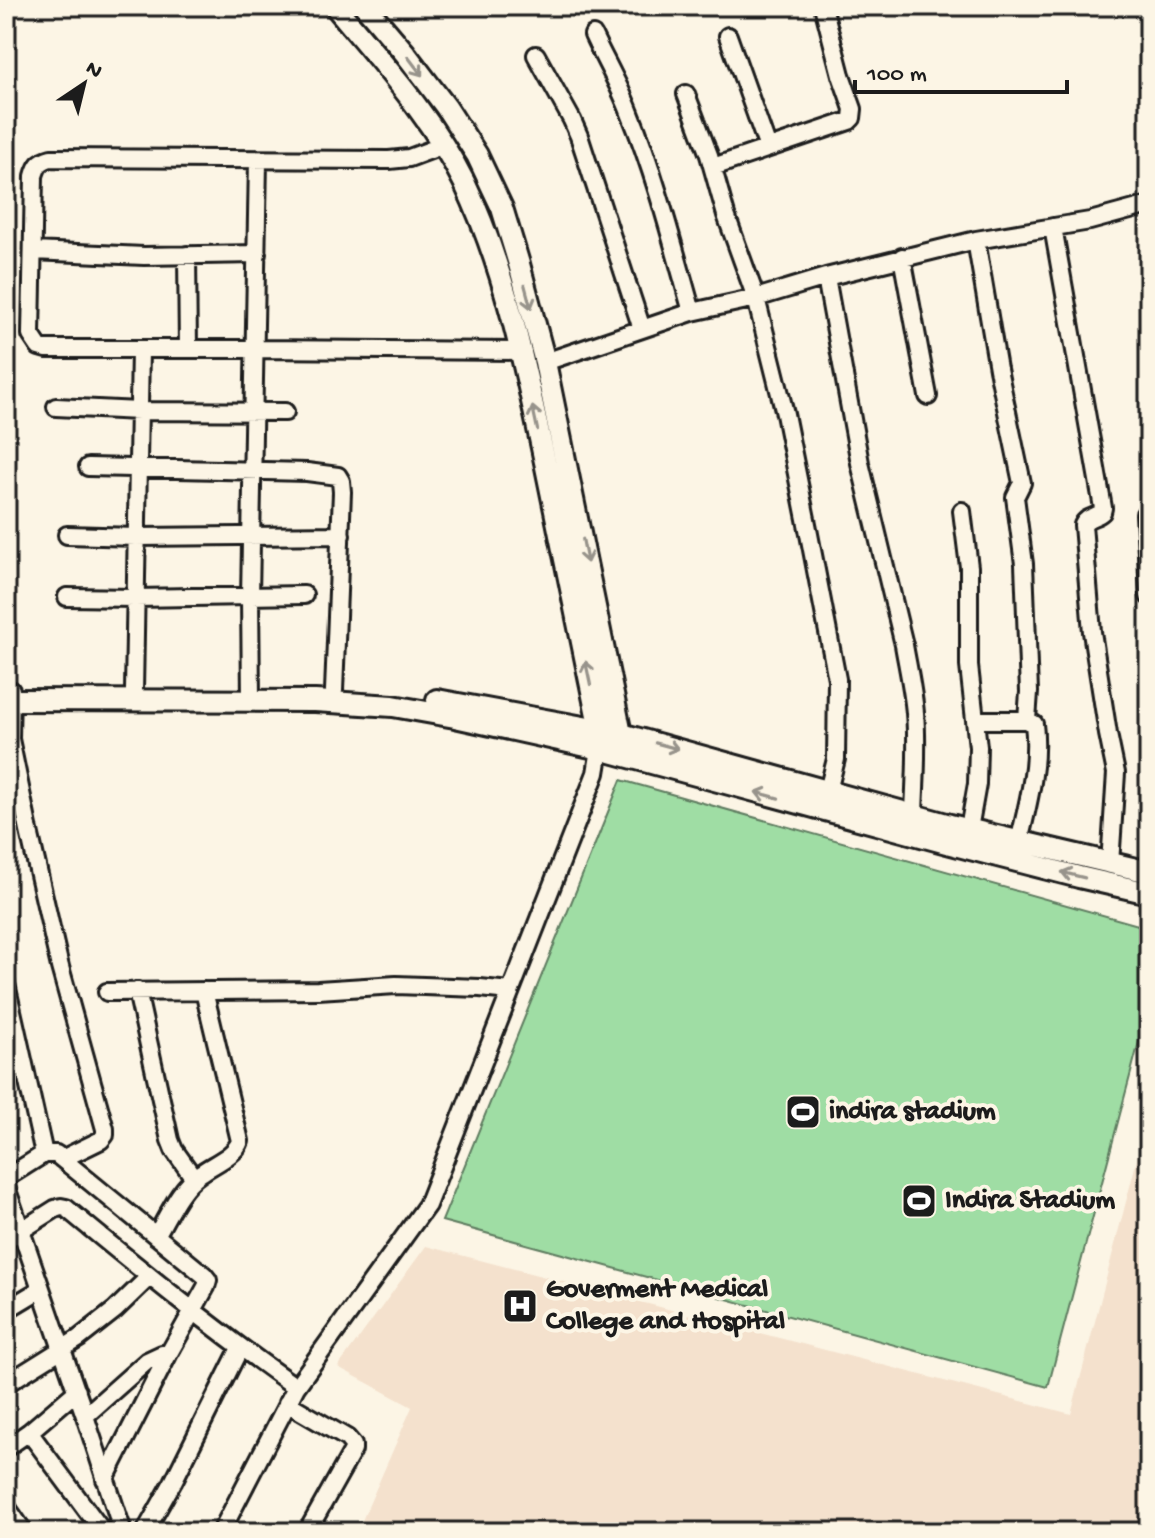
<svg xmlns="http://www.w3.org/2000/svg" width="1155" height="1538" viewBox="0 0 1155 1538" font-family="'Gochi Hand',sans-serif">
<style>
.built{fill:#f4e1cd}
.pitch{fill:#9fdda4;stroke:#5e7c60;stroke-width:2}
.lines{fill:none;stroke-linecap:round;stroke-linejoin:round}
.minor-casing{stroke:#1c1c1c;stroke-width:22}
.tertiary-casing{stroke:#1c1c1c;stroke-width:26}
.minor{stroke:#fcf5e5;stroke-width:16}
.tertiary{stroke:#fcf5e5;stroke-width:20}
.oneway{stroke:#97938b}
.labels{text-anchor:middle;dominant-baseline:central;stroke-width:8;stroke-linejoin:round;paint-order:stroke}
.poi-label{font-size:28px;font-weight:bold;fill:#1c1c1c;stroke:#fcf5e5;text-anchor:start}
</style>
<rect width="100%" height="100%" fill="#fcf5e5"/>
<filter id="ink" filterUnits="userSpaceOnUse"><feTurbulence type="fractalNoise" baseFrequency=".0125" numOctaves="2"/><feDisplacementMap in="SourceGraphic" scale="16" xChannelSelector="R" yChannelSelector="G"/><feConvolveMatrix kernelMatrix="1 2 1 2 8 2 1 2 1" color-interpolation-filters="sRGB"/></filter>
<g filter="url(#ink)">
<path class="built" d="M1149,1113V1532H357L412,1407L338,1367L426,1246L1071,1414Z"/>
<path class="pitch" d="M621,780L1149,928V1004L1048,1387L442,1221Z"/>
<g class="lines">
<defs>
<path id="minor" d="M593,35C605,61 620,86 630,113C656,177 673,245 692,312
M728,36L768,148
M536,55L572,120L579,136L642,329
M686,94L709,155L726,215L756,298L785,414L808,529L837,679L836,759L825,803
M444,145L409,158L389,160L51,158C40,161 37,165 34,176L31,335L39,347L46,349H255L522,351
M713,167L849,121L852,118L853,109L841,75L823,6
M1053,227L1103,508L1102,512C1096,518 1087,516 1083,525L1092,632L1108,734L1116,773L1110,864
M976,240L998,369L1022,483L1015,497L1024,564L1029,692L1027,720
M33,251L144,256L257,254
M187,255L188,349
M902,257L928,396
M826,277L860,463L904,645C908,668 913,690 915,713C918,747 915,781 914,814
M545,362L692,312L756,298L826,277L976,240L1090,221L1149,205
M56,407L139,411L285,412
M88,467L307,472L338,476L341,481L342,492L334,691
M962,511L969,567V666L978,747L977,784L969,829
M1145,514L1149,596
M67,535L136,537L341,535
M67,597L135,598L304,595
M11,690L10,739L29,831L60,967L105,1129V1135L101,1140L62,1159
M134,691L140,349
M251,700L250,597L258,161
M976,720H1027L1034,724C1039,763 1028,804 1019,842
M6,984L44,1154
M137,991L170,1140L174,1150L194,1178
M107,992L318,990L396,985L480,988L510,991
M6,1178L44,1154H56L204,1275L208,1280L206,1287L168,1355L105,1479
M6,1187L85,1416L123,1532
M156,1236C169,1214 179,1188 201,1173C213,1164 235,1156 240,1141L204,991
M6,1240L55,1209L61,1207L66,1208C141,1270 216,1331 296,1387
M6,1310L41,1289
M6,1384L78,1339L115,1310L149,1277
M287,1403L347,1438L353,1445V1450L307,1532
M85,1416L147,1361L162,1354L168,1355
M29,1432L103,1532
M6,1448L29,1432L77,1391
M6,1506L24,1532
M145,1532L173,1482L240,1348
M221,1532L296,1387L427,1205L596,773L600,749"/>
<path id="tertiary" d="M335,6C381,62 432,117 464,182C506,270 525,367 545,462C563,551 582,641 600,730V741
M365,6L405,53L446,107L477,155L502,208L519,264L545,362L621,734V745
M6,700L315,701L393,706L455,717L600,749L947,843L1079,877L1149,893
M437,700L621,734L950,825L1149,872"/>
</defs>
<use href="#minor" class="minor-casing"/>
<use href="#tertiary" class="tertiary-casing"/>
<use href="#minor" class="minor"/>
<use href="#tertiary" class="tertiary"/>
</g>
<defs><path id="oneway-shaft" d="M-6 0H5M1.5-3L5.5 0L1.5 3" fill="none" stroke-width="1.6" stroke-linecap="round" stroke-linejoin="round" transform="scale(2)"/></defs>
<g class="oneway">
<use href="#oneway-shaft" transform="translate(415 66) rotate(53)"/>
<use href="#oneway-shaft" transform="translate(528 297) rotate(75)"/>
<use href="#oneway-shaft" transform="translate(535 418) rotate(-102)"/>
<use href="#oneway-shaft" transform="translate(585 551) rotate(79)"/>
<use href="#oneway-shaft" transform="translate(588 673) rotate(-102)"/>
<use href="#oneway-shaft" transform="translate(667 746) rotate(15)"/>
<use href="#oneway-shaft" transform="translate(767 795) rotate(-165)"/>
<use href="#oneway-shaft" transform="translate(1073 875) rotate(-166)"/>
</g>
</g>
<defs>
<symbol id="stadium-square" viewBox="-11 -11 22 22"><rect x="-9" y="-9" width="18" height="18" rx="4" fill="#1c1c1c" stroke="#fcf5e5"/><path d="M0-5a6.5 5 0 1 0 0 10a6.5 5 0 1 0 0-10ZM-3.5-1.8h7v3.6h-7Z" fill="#fff"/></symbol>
<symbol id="hospital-square" viewBox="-11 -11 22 22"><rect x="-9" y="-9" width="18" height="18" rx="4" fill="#1c1c1c" stroke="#fcf5e5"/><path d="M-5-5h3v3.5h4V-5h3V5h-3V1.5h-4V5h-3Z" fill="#fff"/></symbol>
</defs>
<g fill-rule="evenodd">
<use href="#stadium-square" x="783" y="1092" width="40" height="40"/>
<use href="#stadium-square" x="899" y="1181" width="40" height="40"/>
<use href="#hospital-square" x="500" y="1286" width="40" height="40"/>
</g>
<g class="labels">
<g class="poi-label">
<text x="829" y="1112">indira stadium</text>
<text x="945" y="1201">Indira Stadium</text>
<text x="546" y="1290">Goverment Medical<tspan x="546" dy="32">College and Hospital</tspan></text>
</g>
</g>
<rect width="1155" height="1538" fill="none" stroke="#fcf5e5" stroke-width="32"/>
<rect x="16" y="16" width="1123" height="1506" fill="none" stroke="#1c1c1c" stroke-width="3" filter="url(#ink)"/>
<g transform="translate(84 84) rotate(35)" stroke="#fcf5e5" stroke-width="6" paint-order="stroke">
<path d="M0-6L14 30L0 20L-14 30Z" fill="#1c1c1c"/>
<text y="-12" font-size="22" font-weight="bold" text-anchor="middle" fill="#1c1c1c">N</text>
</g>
<path d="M855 80v12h212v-12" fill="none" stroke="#1c1c1c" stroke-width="4"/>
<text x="867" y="80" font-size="24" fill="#1c1c1c" stroke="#fcf5e5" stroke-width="6" paint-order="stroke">100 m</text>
</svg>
